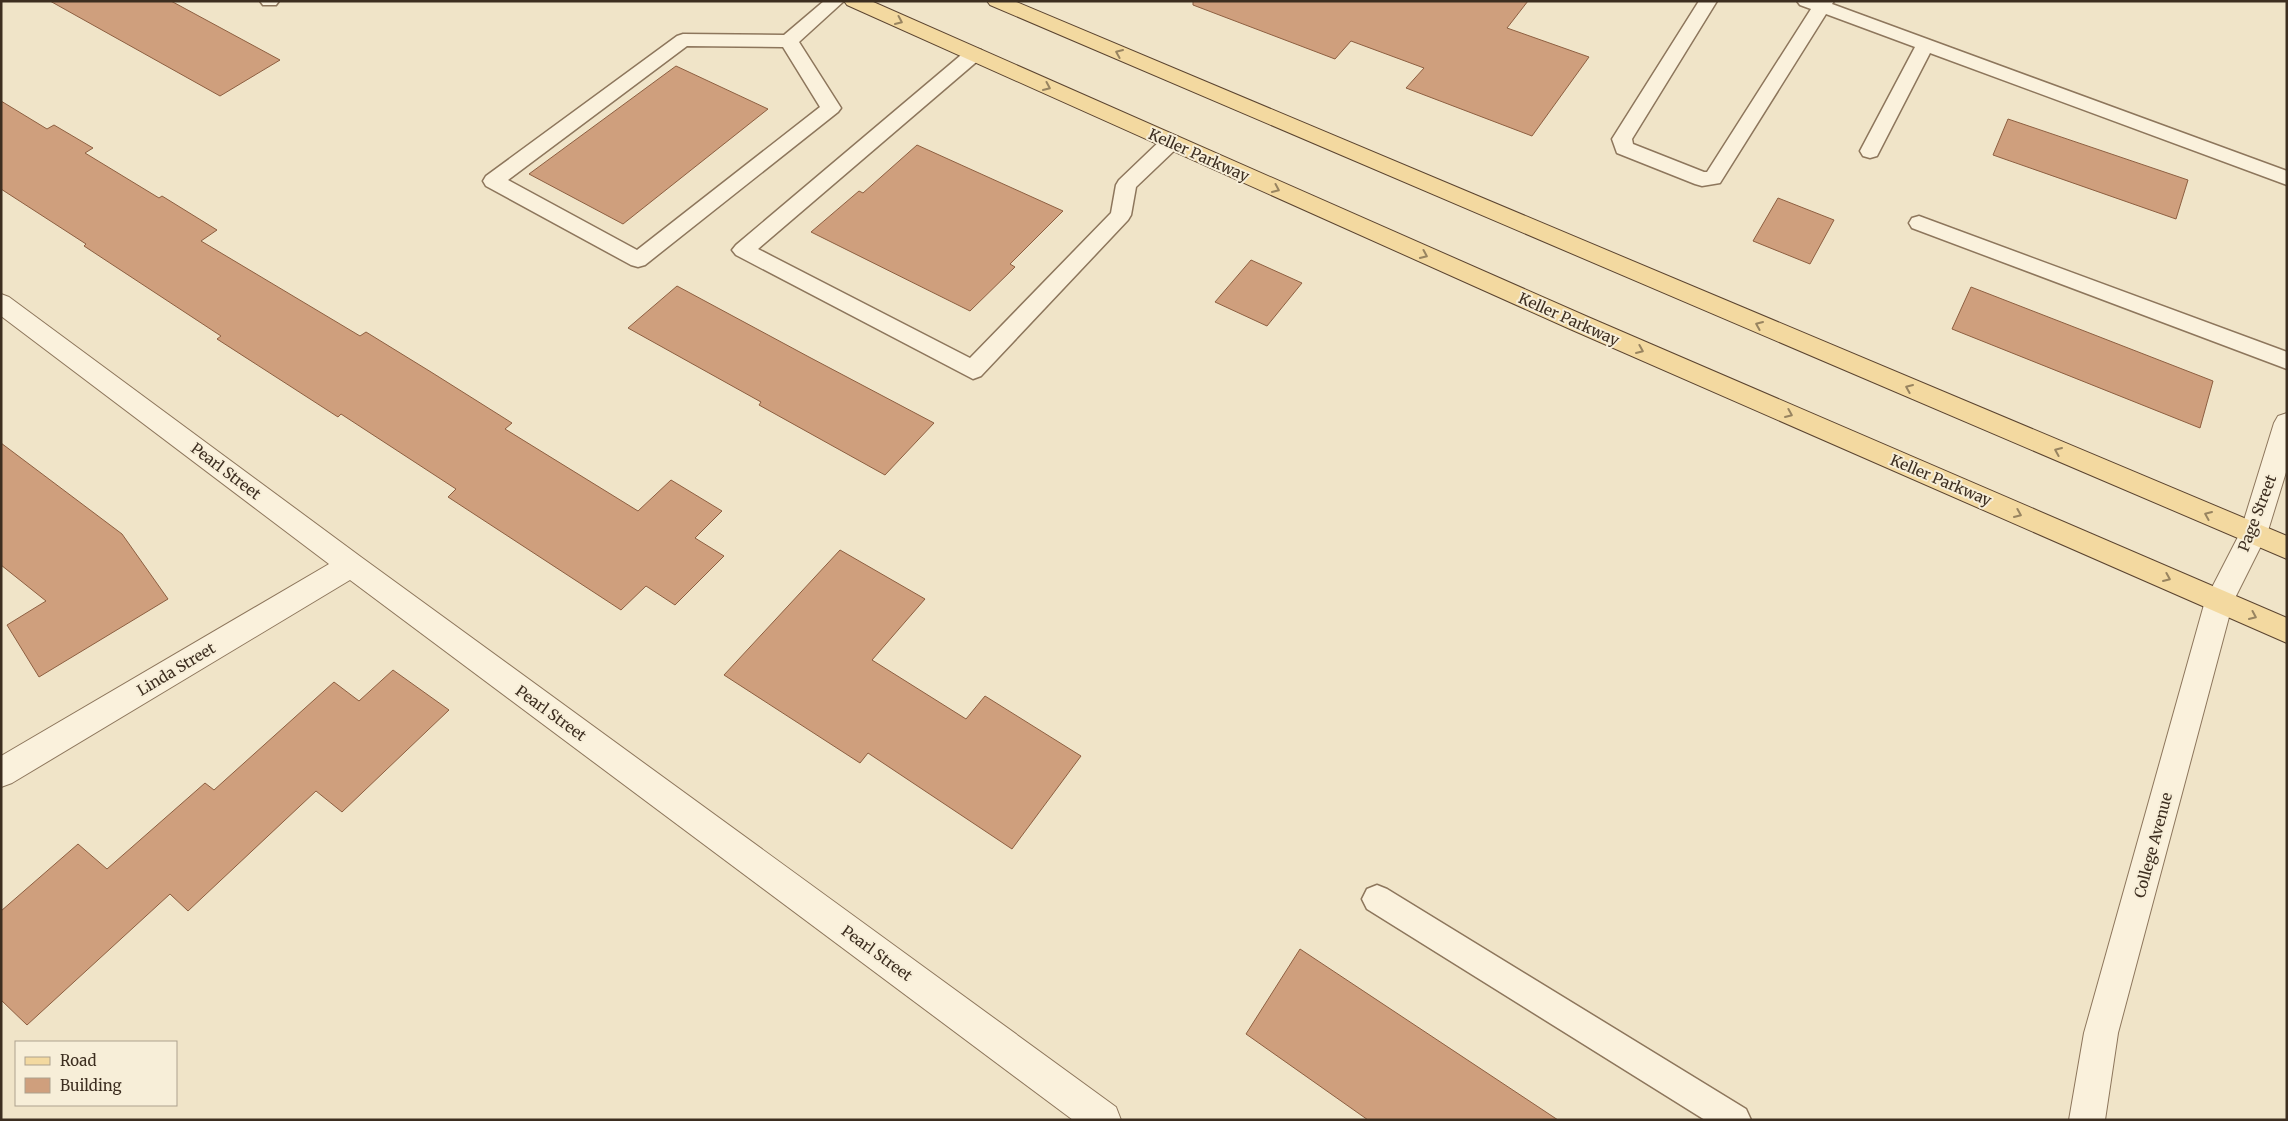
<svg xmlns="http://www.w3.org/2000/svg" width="2288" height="1121" viewBox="0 0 2288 1121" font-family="Merriweather,serif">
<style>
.building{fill:#cf9f7d;stroke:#8d5f41}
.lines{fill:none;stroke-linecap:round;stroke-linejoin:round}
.lane-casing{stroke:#8d765c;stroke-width:3}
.street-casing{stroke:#8d765c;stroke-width:2}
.primary-casing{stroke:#5b4430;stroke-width:2}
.lane{fill:#faf1dc;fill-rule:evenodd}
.street{fill:#faf1dc;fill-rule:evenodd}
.primary{fill:#f3d9a0;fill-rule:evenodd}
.oneway{stroke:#988460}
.labels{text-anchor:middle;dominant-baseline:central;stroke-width:4;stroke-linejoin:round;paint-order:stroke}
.street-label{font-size:15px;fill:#3d2e20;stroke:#f7eed8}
</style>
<rect width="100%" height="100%" fill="#f0e4c8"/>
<path class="building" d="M50,1H171L280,60L220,96Z
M1193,1H1528L1507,28L1589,57L1532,136L1406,88L1424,68L1351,41L1335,59L1193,5Z
M676,66L768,109L623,224L529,174Z
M1,101L47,129L54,125L93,148L85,153L159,198L162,196L217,230L201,241L360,336L366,332L431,372L512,423L505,429L638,511L671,480L722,511L695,538L724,556L675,605L646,586L621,610L448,497L456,489L341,414L338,417L217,339L221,336L84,246L86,244L1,189Z
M2008,119L2188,180L2176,219L1993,155Z
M917,145L1063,211L1010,264L1015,267L970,311L811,232L859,191L863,193Z
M1778,198L1834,220L1810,264L1753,241Z
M1251,260L1302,283L1267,326L1215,302Z
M677,286L809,357L934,423L885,475L759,405L761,402L628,328Z
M1971,287L2213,381L2200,428L1952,329Z
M1,443L122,534L168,599L39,677L7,625L46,601L1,565Z
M840,550L925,599L872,660L966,719L985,696L1081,756L1012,849L868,753L860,763L724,675Z
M393,670L449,710L342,812L316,791L188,911L170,894L27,1025L1,1000V911L78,844L107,869L205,783L214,790L334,682L359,701Z
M1300,949L1558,1120H1368L1246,1034Z"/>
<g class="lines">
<defs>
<path id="lane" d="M260,1H279L276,5H263Z
M824,1H844L799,42L841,108L838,112L645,265L638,267L631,265L486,186L483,181L486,176L677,36L683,34L784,35ZM687,46L783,47L820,107L637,250L508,180Z
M1699,1H1717L1632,139L1633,144L1704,172H1707L1811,9L1800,5L1797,1H1834L1832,4L2287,171V185L1930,53L1877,156L1870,158L1863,156L1860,151L1915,47L1826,14L1720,183L1702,186L1695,184L1617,153L1612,139Z
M974,48L981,50L983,54L981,58L758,249L970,358L1111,213L1116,185L1119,180L1164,137L1171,136L1178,137L1181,142L1178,147L1136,187L1131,215L1128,220L981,376L973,379L736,255L732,250L736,245L967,50Z
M1919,216L2287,352V369L1912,228L1909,223L1912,218Z
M1377,885L1387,889L1746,1109L1751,1120H1705L1367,909L1362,899L1367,889Z"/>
<path id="street" d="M1,294L9,297L361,557L1116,1107L1121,1120H1073L350,580L12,783L1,787V756L329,564L1,316Z
M2287,413V469L2267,534L2233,602L2118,1033L2105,1120H2069L2084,1033L2205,601L2240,533L2274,423L2278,416Z"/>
<path id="primary" d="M844,1H871L1588,317L2287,618V643L1570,329L847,5Z
M987,1H1014L2287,536V559L990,5Z"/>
</defs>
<use href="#lane" class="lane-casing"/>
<use href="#street" class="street-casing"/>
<use href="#primary" class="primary-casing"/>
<use href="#lane" class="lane"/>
<use href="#street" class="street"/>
<use href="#primary" class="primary"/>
</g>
<defs><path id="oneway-chevron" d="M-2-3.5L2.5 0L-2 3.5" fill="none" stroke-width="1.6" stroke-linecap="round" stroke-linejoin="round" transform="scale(1.25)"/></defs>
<g class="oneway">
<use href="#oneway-chevron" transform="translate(899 21) rotate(24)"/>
<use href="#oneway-chevron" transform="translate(1119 53) rotate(-157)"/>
<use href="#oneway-chevron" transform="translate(1047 87) rotate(24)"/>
<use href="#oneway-chevron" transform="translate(1276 189) rotate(24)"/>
<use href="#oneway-chevron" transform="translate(1424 255) rotate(24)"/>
<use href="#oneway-chevron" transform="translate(1759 325) rotate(-157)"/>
<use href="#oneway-chevron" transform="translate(1640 350) rotate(23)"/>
<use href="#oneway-chevron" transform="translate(1909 388) rotate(-157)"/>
<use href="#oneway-chevron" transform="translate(1789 414) rotate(23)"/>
<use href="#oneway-chevron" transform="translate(2058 451) rotate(-157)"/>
<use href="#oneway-chevron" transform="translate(2018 514) rotate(23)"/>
<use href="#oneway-chevron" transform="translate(2208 515) rotate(-157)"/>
<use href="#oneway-chevron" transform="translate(2167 578) rotate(23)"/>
<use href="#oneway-chevron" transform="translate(2253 616) rotate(24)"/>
</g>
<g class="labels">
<g class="street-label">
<text transform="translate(1199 155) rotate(24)">Keller Parkway</text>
<text transform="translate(1569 319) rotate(24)">Keller Parkway</text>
<text transform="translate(226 471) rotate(37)">Pearl Street</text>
<text transform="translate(1941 480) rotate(23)">Keller Parkway</text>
<text transform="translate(2257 513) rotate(-69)">Page Street</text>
<text transform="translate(176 669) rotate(-31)">Linda Street</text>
<text transform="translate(551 713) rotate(36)">Pearl Street</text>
<text transform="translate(2153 845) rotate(-75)">College Avenue</text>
<text transform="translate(877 953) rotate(36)">Pearl Street</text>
</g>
</g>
<rect width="2288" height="1121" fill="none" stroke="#3d2e20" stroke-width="5"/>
<rect x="15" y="1041" width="162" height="65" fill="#f7eed8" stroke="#ada18e"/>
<rect x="25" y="1057" width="25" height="8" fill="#f3d9a0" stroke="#ada18e"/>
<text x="60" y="1066" font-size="15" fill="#3d2e20">Road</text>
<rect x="25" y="1078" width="25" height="15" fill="#cf9f7d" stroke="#ada18e"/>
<text x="60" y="1091" font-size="15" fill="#3d2e20">Building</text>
</svg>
